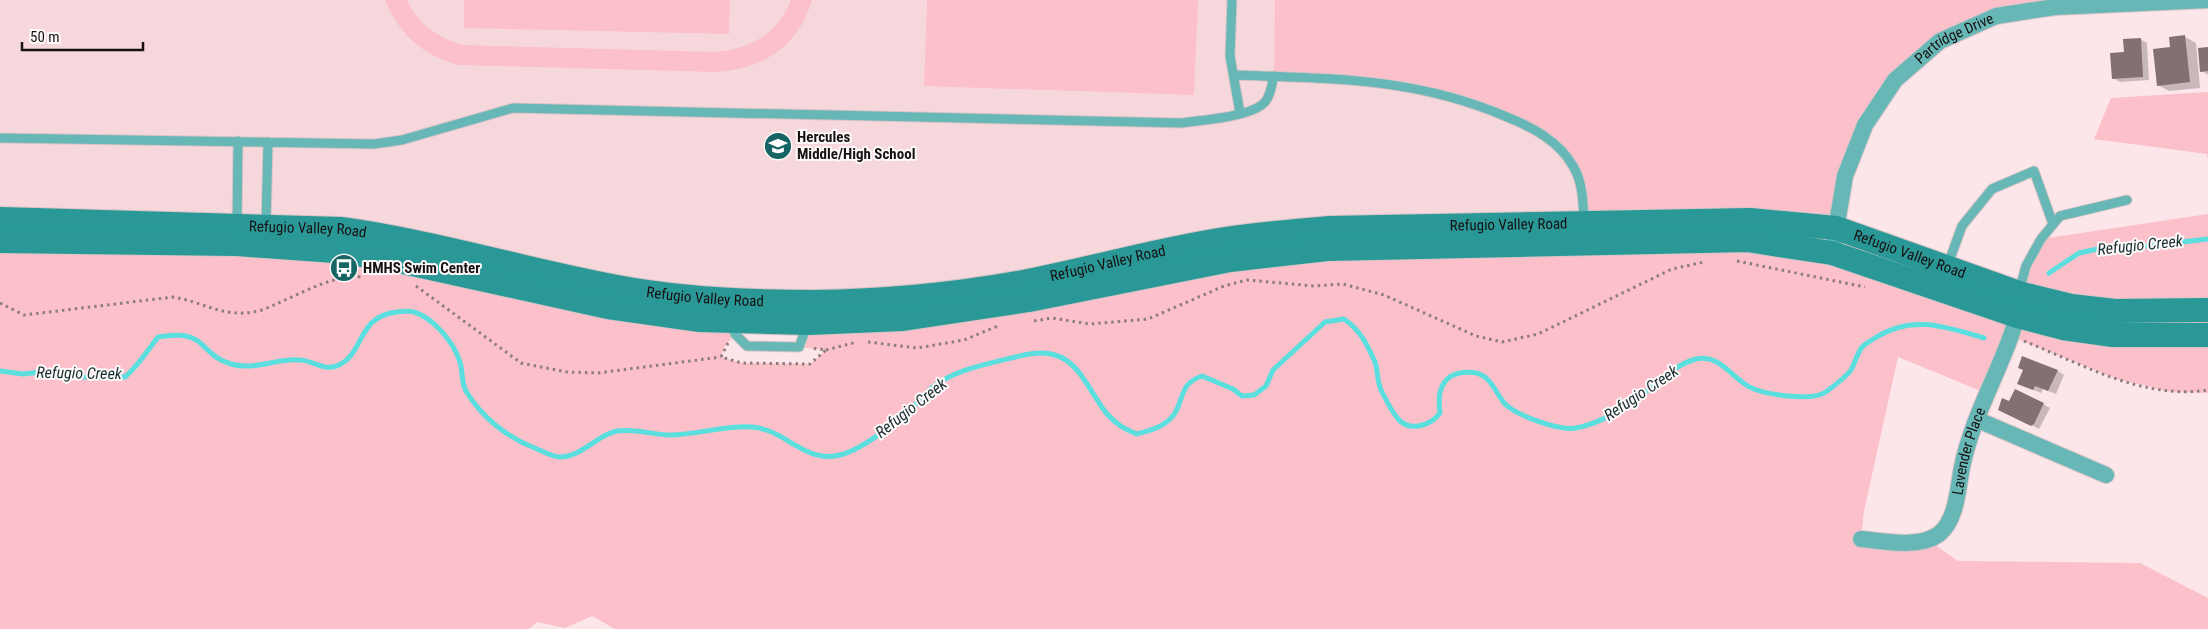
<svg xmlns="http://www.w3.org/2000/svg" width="2208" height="629" viewBox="0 0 2208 629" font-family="'Roboto Condensed',sans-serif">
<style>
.built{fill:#f6d8dc}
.green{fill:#fcc0ca}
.shadow{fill:#0003}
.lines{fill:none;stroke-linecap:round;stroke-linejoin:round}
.stream{stroke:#5adfde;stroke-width:5}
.building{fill:#837073}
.lane-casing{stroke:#d8c4c7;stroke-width:11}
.street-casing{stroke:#d8c4c7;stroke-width:18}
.secondary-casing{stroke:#d8c4c7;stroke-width:26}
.path{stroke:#8c7d7f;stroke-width:3;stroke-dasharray:2.5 4;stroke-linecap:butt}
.lane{stroke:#67b7b6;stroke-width:9}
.street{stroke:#67b7b6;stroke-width:16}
.secondary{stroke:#299897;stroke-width:24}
.labels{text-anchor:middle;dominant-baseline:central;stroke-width:4;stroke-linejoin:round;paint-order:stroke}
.street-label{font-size:15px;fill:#181112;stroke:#fdf8f9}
.poi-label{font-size:15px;font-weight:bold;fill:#181112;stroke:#fdf8f9;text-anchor:start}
.water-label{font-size:16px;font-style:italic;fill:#172e2e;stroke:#fdf8f9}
</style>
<rect width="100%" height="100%" fill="#fce6e9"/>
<path class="built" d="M0,0H1275L1274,76L1334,78L1463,100L1549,140L1574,167L1584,223L813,302L0,219Z"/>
<path class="green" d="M385,0H407C418,24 437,37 462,45L716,52C750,49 779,33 791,0H812C798,47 763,69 716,72L458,65C422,55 399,34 385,0Z
M464,0H730L729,34L464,28Z
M927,0H1198L1194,95L924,86Z
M1275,0H2147L1996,16L1940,41L1865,125L1836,228L1584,223L1581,190L1564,152L1526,125L1429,90L1274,76Z
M2208,92V160L2207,154L2094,139L2111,98Z
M2208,214V310L2022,294L2026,266L2041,239Z
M1747,240L2017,316L2208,335V393L2171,392L2117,379L2010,336L1988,394L1898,357L1864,511L1861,539L1928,540L1958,561L2140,563L2208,598V629H615L592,616L565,628L537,622L529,629H0V241L237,244L700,320L735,334L725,346L721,357L742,363L810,364L826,350L799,347L808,323L1230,260Z"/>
<path class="shadow" d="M2185,37L2196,43L2200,88L2169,91L2158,85L2171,49Z
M2140,39L2147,43L2149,80L2120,82L2113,78L2125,53Z
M2208,48V75L2202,71Z
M2025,370L2058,371L2064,375L2056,394L2043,389L2041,393L2026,387Z
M2043,404L2050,408L2039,429L2007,413Z"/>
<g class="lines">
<path class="stream" d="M2049,273L2079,253L2107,247H2138L2208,239
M0,371L23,374L41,372L59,373L80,377H125C139,365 147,351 158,337C171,335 186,333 198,341C210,351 214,359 231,364C255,371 276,358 300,360C315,361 324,372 339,365C365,352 357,316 397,312C402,312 408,310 414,312C434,318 454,343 460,362C463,371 461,382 466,391C482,418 508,438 537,449C544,452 552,456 559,457C583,457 596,435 617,431C636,428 652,435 670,435C697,435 725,425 752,427C788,430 805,466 844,454C864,447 892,426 908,412C916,404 924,394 933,387C953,371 979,366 1003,360C1019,356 1039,350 1055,355C1081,362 1091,396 1108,415C1117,425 1125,429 1137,434C1151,430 1167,426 1175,413C1185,395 1180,384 1202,376L1233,389L1242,396L1254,395L1266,386L1273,370L1325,322L1344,319C1360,330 1367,344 1375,362C1378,371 1377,383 1382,392C1386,400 1394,415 1400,421C1413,432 1432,424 1440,413C1439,403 1438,392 1444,383C1451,371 1474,369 1485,377C1493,383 1498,396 1505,404C1518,416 1559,431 1576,428C1603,423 1630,405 1652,387C1666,376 1677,364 1696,359C1721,353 1734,382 1754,389C1770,395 1806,400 1822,394C1827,392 1848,375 1851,370C1855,363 1857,353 1863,346C1866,343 1872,340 1875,338C1912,314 1946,327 1984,338"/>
</g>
<path class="building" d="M2185,35L2190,82L2157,86L2153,49L2170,47L2169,37Z
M2141,38L2143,77L2112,79L2110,53L2124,52L2123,39Z
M2208,47V71L2200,72L2198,48Z
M2022,356L2058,370L2048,391L2035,386L2033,390L2017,384L2023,370L2018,368Z
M2015,389L2044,403L2034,424L2031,426L1998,410L2002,398L2009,401Z"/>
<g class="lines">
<defs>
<path id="lane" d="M1232,0L1230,56L1240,113
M1234,75C1333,79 1414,77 1507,117C1532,127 1559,141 1573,166C1583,182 1583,203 1584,221
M0,138L374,144L402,140L513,108L1182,123C1201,120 1258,117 1267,99C1271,93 1272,83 1274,76
M266,225L268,142
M237,226L238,141
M1947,267L1962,226L1992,189L2034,171L2053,224
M2019,292L2026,266L2041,239L2060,216L2127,200
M731,322L735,334L747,346L799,347L808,323"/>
<g id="street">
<path id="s1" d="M1832,253L1845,176L1865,125L1895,80L1940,41L1996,16L2055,7L2208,0"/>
<path d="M1978,420L2106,475"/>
<path id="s2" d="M1861,539C1884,541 1919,549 1939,534C1957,520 1958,487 1962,467C1973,412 2007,360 2020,306"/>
</g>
<g id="secondary">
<path id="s3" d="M0,219L341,229C435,242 525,270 617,287C681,299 748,302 813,302C885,301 958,294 1028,281C1094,268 1159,249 1225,239C1260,234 1295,231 1330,228L1750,220L1836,228L2022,294L2071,306L2115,311L2208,310"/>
<path d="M0,241L237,244L335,251L394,260L608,307L700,320L808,323L903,319L1029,300L1230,260L1327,249L1747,240L1832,253L2017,316L2063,328L2113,335H2208"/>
</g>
</defs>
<use href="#lane" class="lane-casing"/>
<use href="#street" class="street-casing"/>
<use href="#secondary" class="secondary-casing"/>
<path class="path" d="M1737,261L1865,287
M416,286L521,363L567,372L598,373L721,357
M0,303L24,315L173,297C204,302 224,319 258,311C264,310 271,306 276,304C305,292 331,275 363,277
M1034,321L1052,318L1090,324L1148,319L1224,286L1247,280L1314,286L1343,284L1384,295L1476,336L1502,342L1538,334L1672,269L1704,262
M2024,341C2082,364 2143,400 2208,390
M868,342L917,348L964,340L998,326
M728,343L721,357L742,363L810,364L826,350L810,348
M826,350L857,342"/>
<use href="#lane" class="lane"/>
<use href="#street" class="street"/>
<use href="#secondary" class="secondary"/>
</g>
<defs>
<symbol id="school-disc" viewBox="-11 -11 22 22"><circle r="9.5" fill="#166564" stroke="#fdf8f9"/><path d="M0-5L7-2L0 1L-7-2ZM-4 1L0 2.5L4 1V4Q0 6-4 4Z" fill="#fff"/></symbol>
<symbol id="bus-disc" viewBox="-11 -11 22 22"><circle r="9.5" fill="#166564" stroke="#fdf8f9"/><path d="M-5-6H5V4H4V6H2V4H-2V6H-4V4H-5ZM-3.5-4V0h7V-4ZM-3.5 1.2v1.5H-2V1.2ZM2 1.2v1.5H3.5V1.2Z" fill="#fff"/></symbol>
</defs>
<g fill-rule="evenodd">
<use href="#school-disc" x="762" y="130" width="32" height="32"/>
<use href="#bus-disc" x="328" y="252" width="32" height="32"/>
</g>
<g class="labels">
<g class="street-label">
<text stroke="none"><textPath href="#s1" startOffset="260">Partridge Drive</textPath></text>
<text stroke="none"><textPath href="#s3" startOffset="1522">Refugio Valley Road</textPath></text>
<text stroke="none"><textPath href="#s3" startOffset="308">Refugio Valley Road</textPath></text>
<text stroke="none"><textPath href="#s3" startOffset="1928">Refugio Valley Road</textPath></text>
<text stroke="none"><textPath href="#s3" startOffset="1118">Refugio Valley Road</textPath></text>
<text stroke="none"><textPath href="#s3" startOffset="712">Refugio Valley Road</textPath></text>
<text stroke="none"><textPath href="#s2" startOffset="169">Lavender Place</textPath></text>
</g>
<g class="poi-label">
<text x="797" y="137">Hercules<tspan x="797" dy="17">Middle/High School</tspan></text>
<text x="363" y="268">HMHS Swim Center</text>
</g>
<g class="water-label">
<text transform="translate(2140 245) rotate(-6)">Refugio Creek</text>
<text transform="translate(79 373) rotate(1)">Refugio Creek</text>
<text transform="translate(1641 393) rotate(-34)">Refugio Creek</text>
<text transform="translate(911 408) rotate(-38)">Refugio Creek</text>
</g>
</g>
<path d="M22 42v8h121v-8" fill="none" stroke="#181112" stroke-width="2.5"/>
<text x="30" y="42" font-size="15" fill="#181112" stroke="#fdf8f9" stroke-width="4" paint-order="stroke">50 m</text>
</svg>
